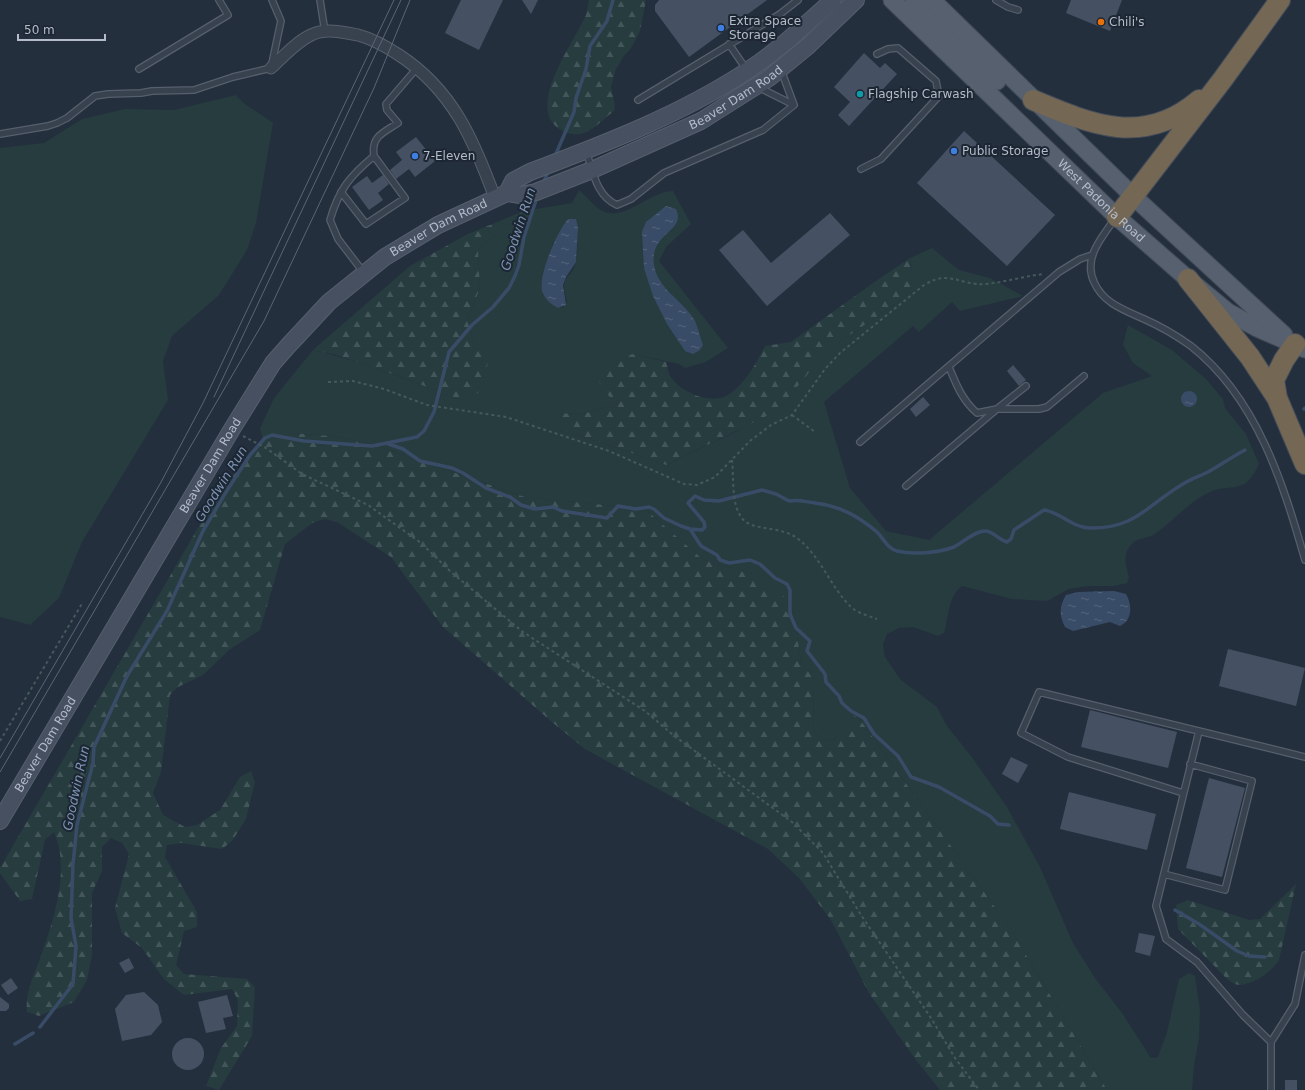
<svg xmlns="http://www.w3.org/2000/svg" width="1305" height="1090" viewBox="0 0 1305 1090" font-family="'DejaVu Sans',sans-serif">
<style>
.grass{fill:#263c3f;fill-rule:evenodd}
.forest{fill:url(#forest-firs)}
.water{fill:url(#water-ripples)}
.lines{fill:none;stroke-linecap:round;stroke-linejoin:round}
.stream{stroke:#394c67;stroke-width:3.5}
.building{fill:#455162}
.service-casing{stroke:#565f6c;stroke-width:8}
.minor-casing{stroke:#565f6c;stroke-width:13}
.secondary-casing{stroke:#565f6c;stroke-width:18}
.primary-casing{stroke:#414a57;stroke-width:19}
.motorway-casing{stroke:#434c59;stroke-width:22}
.path{stroke:#44595c;stroke-width:2;stroke-dasharray:3 3;stroke-linecap:butt}
.service{stroke:#38414e;stroke-width:5.5}
.minor{stroke:#38414e;stroke-width:11}
.secondary{stroke:#465061;stroke-width:16}
.primary{stroke:#56606e;stroke-width:17}
.motorway{stroke:#746855;stroke-width:20}
.tram{stroke:#5a6575;stroke-width:1}
.food-dot{fill:#e8710a;stroke:#1d2633;stroke-width:1.5}
.shop-dot{fill:#3f7fe0;stroke:#1d2633;stroke-width:1.5}
.culture-dot{fill:#0f9aa8;stroke:#1d2633;stroke-width:1.5}
.labels{text-anchor:middle;dominant-baseline:central;stroke-width:4;stroke-linejoin:round;paint-order:stroke}
.poi-label{font-size:12px;fill:#b4bcc9;stroke:#1d2633;text-anchor:start}
.street-label{font-size:12px;fill:#b4bcc9;stroke:#1d2633}
.water-label{font-size:13px;font-style:italic;fill:#7c92b1;stroke:#1d2633}
</style>
<defs>
<pattern id="forest-firs" width="22" height="20" patternUnits="userSpaceOnUse"><rect width="22" height="20" fill="#263c3f"/><path d="M5 1l3.5 6h-7zM16 11l3.5 6h-7z" fill="#435659"/></pattern>
<pattern id="water-ripples" width="26" height="14" patternUnits="userSpaceOnUse"><rect width="26" height="14" fill="#394c67"/><path d="M2 4q2-2 4 0t4 0M15 11q2-2 4 0t4 0" fill="none" stroke="#53647b"/></pattern>
</defs>
<rect width="100%" height="100%" fill="#242f3e"/>
<path class="grass" d="M236,95C245,107 261,113 273,123L256,223L247,250L219,295L172,336L163,361L168,400L82,542L59,598L30,625L0,617V148L44,143L82,119L125,109L174,110Z
M579,190C589,198 596,211 609,213C628,217 652,191 673,191L691,224L666,247L659,261L728,348L706,362L685,368L679,364L632,354L615,405L582,414L557,413L560,430L582,436L666,465L739,430L841,341L898,302L912,268L910,258L932,248L959,270L990,278L1023,296L960,311L952,302L919,332L913,326L824,402L850,488L886,531L929,540L1103,393L1152,376L1133,363L1123,345L1128,325L1172,350L1206,379L1223,399L1225,408L1246,434L1259,464C1244,498 1229,481 1206,494C1188,503 1172,522 1155,534C1147,539 1137,537 1131,545C1122,555 1126,566 1129,577L1127,583L1114,586H1088L1069,589L1047,601L1012,599L962,586C948,596 949,617 944,633L938,636L913,627L899,628L887,634L883,645L885,657L900,679L937,707L947,726L971,756L1007,807L1040,867L1073,943L1095,978L1122,1013L1151,1058L1158,1057L1167,1032L1179,979L1189,973L1195,976L1200,1010L1199,1039L1194,1065L1192,1090H1107L1010,928L856,714L833,741L820,739L813,729L814,680L801,661L793,610L756,574L712,563L700,557L645,509L525,497L368,443L331,436L293,433L263,442L260,428L274,398L313,350C363,362 410,380 457,399L474,343L467,320L480,288L478,249L524,211L572,203ZM578,228C577,239 578,250 576,261C573,280 558,272 567,302L562,308H558L549,257L553,243Z"/>
<path class="forest" d="M589,0H646L640,31L631,48L623,57L616,69L611,87L615,105L614,111C597,124 584,143 561,130C523,109 575,41 586,15C587,10 588,5 589,0Z
M524,211L478,249L480,288L467,320L474,343L490,357L478,393L457,399L404,378L336,355L313,350L410,266L468,234Z
M910,258L914,283L898,302L841,341L816,364L777,411L666,465L582,436L559,430L556,413L582,414L615,405L598,380L611,365L632,354L666,362C667,365 668,370 669,374C677,391 711,406 728,395C745,384 756,364 765,346L791,342L873,283Z
M293,433L331,436L368,443L525,497L645,509L700,557L712,563L756,574L788,600L793,610L801,661L814,680L813,729L820,739L833,741L856,714L1010,928L1107,1090H940L916,1060L869,993L831,920L799,878L768,849L585,749L553,723L442,626L391,557L337,522L325,519L312,523L285,544L260,630L229,650L203,675L178,687L170,695L161,772L153,793L163,815L185,827L197,825L220,810L240,777L251,771L255,782L246,819L232,841L222,849L181,843L167,845L165,857L197,912V927L184,931L176,965L184,974L247,979L255,987L252,1036L219,1090L206,1086L221,1048L237,1026L238,1000L232,989L184,995L164,979L142,948L122,933L115,908L129,854L122,843L111,838L102,847V871L92,893V955L87,980L74,1002L39,1016L27,1012C25,993 33,977 40,959C53,922 71,870 54,832L45,840L32,899L20,901L0,873V868L220,490L263,442Z
M1296,884L1279,960C1271,972 1255,984 1239,985C1236,985 1231,982 1228,980L1178,929L1176,905L1188,900L1249,920L1260,919Z"/>
<path class="water" d="M666,206L676,209C677,211 678,215 678,218C676,233 650,237 654,265C658,290 683,300 695,321C698,328 700,337 703,345L700,350L693,354L685,351L667,324L653,296L644,268L642,232L646,222Z
M568,219H576L578,228L576,262L566,277L563,285L566,305L558,308C551,304 544,299 542,290C539,273 557,232 568,219Z
M1181 399a8 8 0 1 1 16 0a8 8 0 1 1-16 0Z
M1114,591L1126,594C1132,604 1133,620 1120,626L1110,622L1073,631L1065,627C1059,615 1059,607 1066,595L1078,592Z"/>
<g class="lines">
<path class="stream" d="M555,156L574,112L576,98L586,69L590,46L607,21L613,0
M543,184L549,169
M1304,409L1305,408
M386,443L403,449L420,461L452,468L463,473L486,488L510,497L521,505L535,509L553,507L562,511L607,518L618,506L636,509L649,507L654,509L664,518L681,526L690,529L702,530L705,527L704,522L688,503L695,496L704,500L719,501L762,490L776,494L789,501C799,499 805,502 815,503C840,506 858,516 877,532C884,539 887,548 897,551C913,555 938,553 954,547C962,543 976,530 986,531C994,532 999,540 1007,542L1011,539L1014,530L1044,510C1060,512 1071,527 1089,528C1136,529 1147,505 1183,484C1191,479 1200,476 1208,472C1220,465 1232,457 1245,450
M690,529L701,546L717,555L720,560L729,563L750,560L760,564L775,578L787,584L790,590V614L796,628L810,641L807,651L825,674L826,682L839,696L842,703L851,711L864,718L874,734L898,756L911,777L939,787L990,816L998,824L1009,825
M1175,910L1199,924L1237,951L1249,956L1265,957
M40,1027L73,984L76,946L71,918L73,864L77,825L93,763L94,747L127,676L167,611L203,531L226,492L250,455L265,438L272,435L304,441L372,446L417,437L424,431L434,412L449,352L472,325L493,307L509,288L515,276L519,265L524,237L537,197
M15,1044L33,1033"/>
</g>
<path class="building" d="M461,0H503L479,50L445,33Z
M522,0H538L531,14Z
M659,0H767L689,57L655,11V5Z
M1071,0H1122L1110,31L1066,13Z
M864,53L880,68L885,63L897,74L849,126L838,115L850,102L834,87Z
M964,131L1055,215L1007,266L917,183Z
M416,137L435,161L415,177L409,169L396,179L390,170L402,160L396,152Z
M383,175L389,184L378,193L383,200L369,210L352,187L367,176L372,183Z
M830,213L850,235L767,306L719,250L743,230L771,263Z
M1013,365L1026,380L1019,386L1007,371Z
M923,397L930,405L916,417L910,409Z
M1228,649L1305,668L1296,706L1219,686Z
M1090,710L1177,732L1168,768L1081,747Z
M1011,757L1028,765L1018,783L1002,774Z
M1209,778L1245,788L1222,877L1186,868Z
M1069,792L1156,814L1147,850L1060,829Z
M1139,933L1155,936L1150,956L1135,952Z
M129,958L134,968L125,973L119,963Z
M11,978L18,988L8,995L1,985Z
M144,992L158,1005L162,1022L151,1035L122,1041L115,1009L126,995Z
M227,995L233,1016L223,1018L226,1029L206,1033L198,1002Z
M0,997L9,1004V1008L6,1011H0Z
M172 1054a16 16 0 1 1 32 0a16 16 0 1 1-32 0Z
M1285,1080H1297V1090H1285Z"/>
<g class="lines">
<defs>
<path id="service" d="M320,0L325,32
M996,0L1008,7L1018,10
M729,44L746,69
M139,69L228,15L219,0
M758,87L794,105L781,70
M638,100L780,14L798,0
M0,134L48,126L57,123L67,118L95,96L108,94L141,93L152,91L194,90L233,77L271,68L281,21L272,0
M586,151C593,171 596,196 617,205L631,199L664,173L763,130L794,105
M861,169L881,159L939,96L936,81L898,48L888,49L877,54
M341,192L366,224L405,198L374,156
M1114,220C1101,238 1083,259 1094,282C1103,303 1124,310 1144,319C1160,326 1177,336 1191,346C1257,398 1283,483 1305,560
M364,273L338,239L330,220C339,189 350,176 374,156C371,136 383,133 398,123L387,110L386,104L417,68
M949,367C956,384 962,400 977,413L997,409L1026,386
M860,442L1059,272L1080,259L1092,255
M906,486L997,409H1039L1047,407L1084,376
M1199,731L1156,906L1166,939L1197,962L1243,1015L1271,1042
M1183,793L1068,757L1021,733L1039,692L1305,757
M1164,874L1225,890L1252,781L1190,764
M1271,1090V1042L1295,1004L1305,955"/>
<path id="minor" d="M271,68C283,57 296,42 311,35C326,28 343,32 358,35C373,39 387,47 399,55C453,90 474,141 495,198"/>
<g id="secondary">
<path id="s1" d="M507,193L520,195L536,192L592,170L701,121L769,78L808,46L856,0"/>
<path id="s2" d="M0,821L232,429L273,363L288,346L329,302L385,257L438,225L507,193L513,181L530,172C604,144 680,115 747,71C778,51 805,25 833,0"/>
</g>
<g id="primary">
<path id="s3" d="M892,0L1117,217L1188,279L1228,312L1257,328L1305,349"/>
<path d="M914,0L997,81"/>
<path d="M932,0L1133,196L1284,335"/>
</g>
<path id="motorway" d="M1033,100C1092,125 1144,147 1199,100
M1117,217L1223,79L1280,0
M1188,279L1250,357L1277,398L1305,464
M1277,398L1274,380L1284,360L1295,344"/>
</defs>
<use href="#service" class="service-casing"/>
<use href="#minor" class="minor-casing"/>
<use href="#secondary" class="secondary-casing"/>
<use href="#primary" class="primary-casing"/>
<use href="#motorway" class="motorway-casing"/>
<path class="path" d="M328,382L353,381L384,389L427,405L506,417L609,451L684,484L697,485L715,477L750,441L771,425L792,415L825,369L840,353L924,285C950,269 959,286 986,284C1005,282 1025,276 1044,274
M792,415L815,432
M243,436L266,448L302,474L368,505L421,543L451,572L523,632L645,711L673,735L792,822L823,853L861,915L931,1018L955,1058L979,1090
M732,460C734,477 731,502 741,517C751,532 779,525 797,538C821,556 830,587 852,608C858,613 869,616 877,619
M0,741L83,602"/>
<use href="#service" class="service"/>
<use href="#minor" class="minor"/>
<use href="#secondary" class="secondary"/>
<use href="#primary" class="primary"/>
<use href="#motorway" class="motorway"/>
<path class="tram" d="M214,397L401,0
M0,758L160,484L203,403L394,0
M0,772L264,321L374,88L410,0"/>
</g>
<circle class="food-dot" cx="1101" cy="22" r="4"/>
<g class="shop-dot">
<circle cx="721" cy="28" r="4"/>
<circle cx="954" cy="151" r="4"/>
<circle cx="415" cy="156" r="4"/>
</g>
<circle class="culture-dot" cx="860" cy="94" r="4"/>
<g class="labels">
<g class="poi-label">
<text x="729" y="21">Extra Space<tspan x="729" dy="14">Storage</tspan></text>
<text x="1109" y="22">Chili's</text>
<text x="868" y="94">Flagship Carwash</text>
<text x="962" y="151">Public Storage</text>
<text x="423" y="156">7-Eleven</text>
</g>
<g class="street-label">
<text stroke="none"><textPath href="#s1" startOffset="251">Beaver Dam Road</textPath></text>
<text stroke="none"><textPath href="#s3" startOffset="290">West Padonia Road</textPath></text>
<text stroke="none"><textPath href="#s2" startOffset="749">Beaver Dam Road</textPath></text>
<text stroke="none"><textPath href="#s2" startOffset="413">Beaver Dam Road</textPath></text>
<text stroke="none"><textPath href="#s2" startOffset="89">Beaver Dam Road</textPath></text>
</g>
<g class="water-label">
<text transform="translate(518 229) rotate(-72)">Goodwin Run</text>
<text transform="translate(221 484) rotate(-58)">Goodwin Run</text>
<text transform="translate(76 788) rotate(-78)">Goodwin Run</text>
</g>
</g>
<path d="M18 34v6h87v-6" fill="none" stroke="#b4bcc9" stroke-width="2"/>
<text x="24" y="34" font-size="12" fill="#b4bcc9" stroke="#1d2633" stroke-width="3" paint-order="stroke">50 m</text>
</svg>
